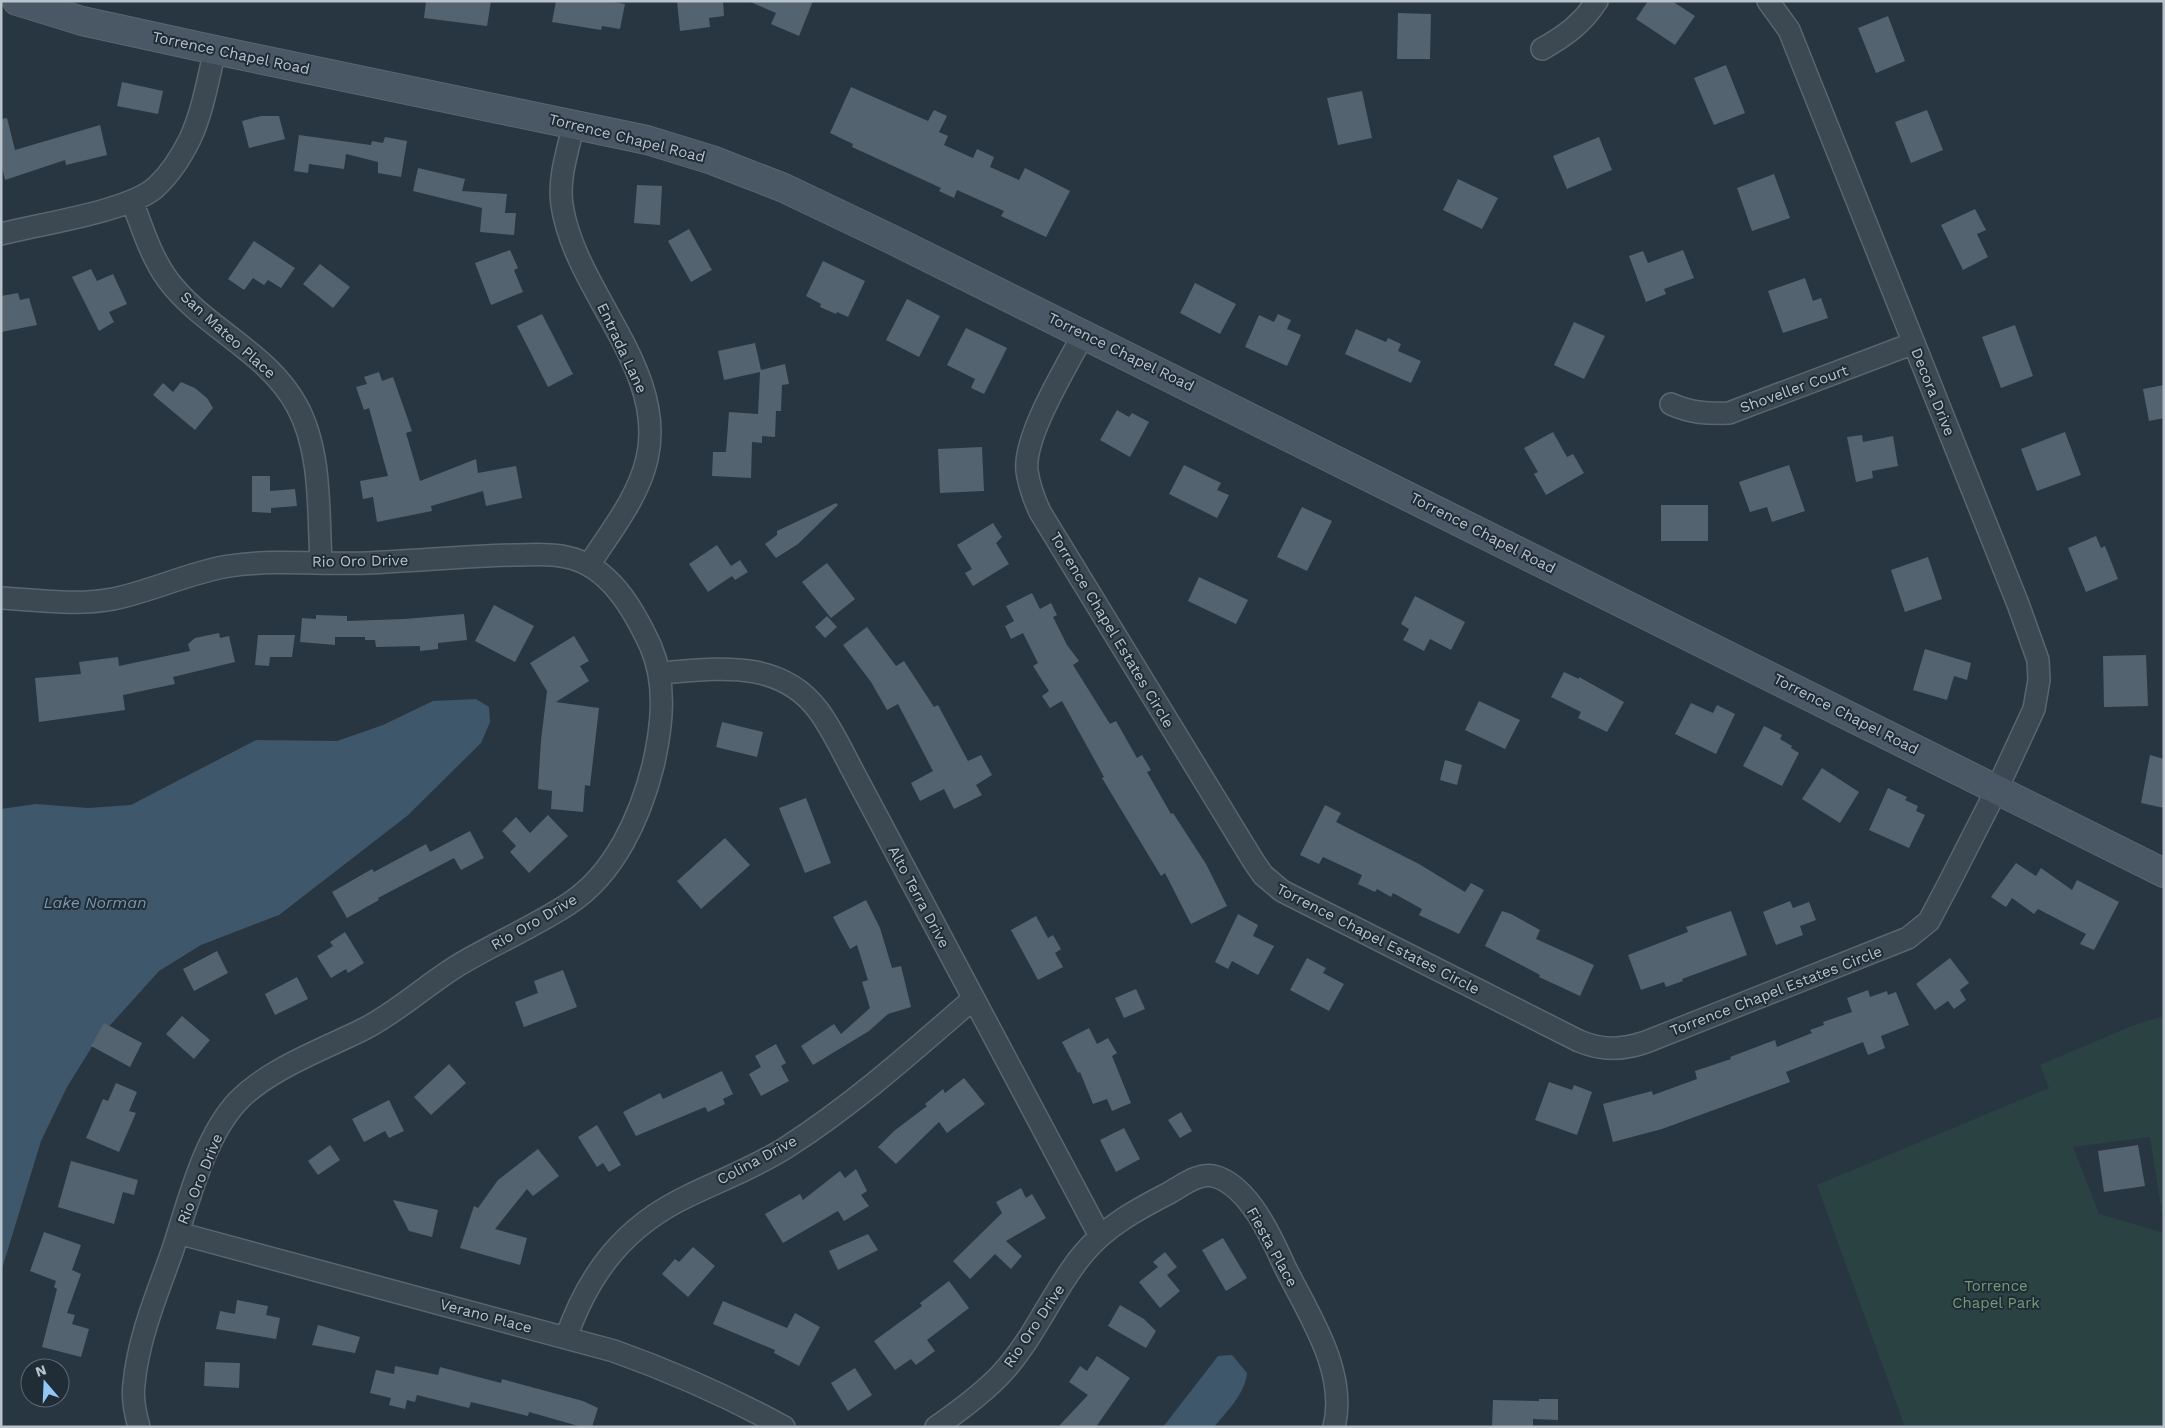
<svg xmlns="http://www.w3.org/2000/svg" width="2165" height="1428" viewBox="0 0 2165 1428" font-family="'Work Sans',sans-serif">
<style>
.green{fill:#2a4342}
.water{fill:#3e576a}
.building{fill:#53636f}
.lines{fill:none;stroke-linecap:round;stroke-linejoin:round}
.street-casing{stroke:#5a666f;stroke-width:24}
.secondary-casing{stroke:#5a666f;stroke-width:30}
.street{stroke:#3c4852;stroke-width:21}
.secondary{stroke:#4a5865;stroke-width:28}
.labels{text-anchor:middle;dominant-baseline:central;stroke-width:4;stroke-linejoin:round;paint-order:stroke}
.street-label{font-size:15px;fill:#b9c3cc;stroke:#202d37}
.park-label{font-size:15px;fill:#719c75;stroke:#202d37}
.water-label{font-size:16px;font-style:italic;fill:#7a97ad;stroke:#202d37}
</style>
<rect width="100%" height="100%" fill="#283642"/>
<path class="green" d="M2164,1016V1214L2162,1213L2150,1137L2073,1147L2099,1214L2164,1233V1427H1905L1817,1185L2049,1088L2040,1065L2134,1025Z"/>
<path class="water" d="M476,699L489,707L490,722L481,743L407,816L279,915L201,945L159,971L95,1042L67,1087L41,1141L1,1272V809L36,804L88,808L131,805L256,740L337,741L383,725L433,701Z
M1232,1355L1247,1373C1245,1394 1227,1411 1214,1427H1163L1218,1356Z"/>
<path class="building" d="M426,1H491L487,26L424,18Z
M556,1H608L625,4L620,29L602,26L601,30L552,22Z
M677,1H723L724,16L709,18L710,27L680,31Z
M748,1H813L799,36L771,24L776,13Z
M1648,1H1672L1695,16L1675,45L1636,19Z
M1398,13L1431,14L1430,59H1397Z
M1888,16L1905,61L1876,73L1858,28Z
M1726,65L1745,113L1714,125L1694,78Z
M122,82L163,91L158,114L117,106Z
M851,87L928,121L934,110L947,116L939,132L948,136L944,145L973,158L977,149L994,157L990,167L1019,180L1025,168L1070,191L1046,237L1001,216L1004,211L957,190L954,198L939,191L941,188L852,147L853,144L830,133Z
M1362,91L1372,138L1338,145L1327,98Z
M1927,110L1943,150L1911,163L1895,122Z
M261,116H279L285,139L249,148L242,121Z
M7,118L15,150L100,125L107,155L66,165L65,160L5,180L1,163V119Z
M299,135L371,145L372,141L383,143L385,137L407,141L401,177L378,173V162L346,154L344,169L309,164L308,173L294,171Z
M1599,137L1612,170L1567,189L1553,156Z
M418,168L465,179L462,191L507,194L505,213H516L514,235L480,232L482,208L413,191Z
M1774,174L1790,218L1752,231L1737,188Z
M1458,179L1498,198L1482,229L1443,210Z
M637,185L662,186L660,225L634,223Z
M1975,209L1986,230L1977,234L1988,257L1963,270L1941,225Z
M689,229L712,270L691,282L668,241Z
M254,241L295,268L281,288L268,280L264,285L253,278L244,290L228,279Z
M510,250L518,268L514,270L523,292L491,305L475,263Z
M1683,250L1694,278L1664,289L1666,294L1646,302L1629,256L1643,251L1648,263Z
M823,261L865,281L848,317L837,312L836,314L820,307L821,304L806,296Z
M320,264L350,287L333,308L303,284Z
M91,269L97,281L113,274L127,304L109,312L114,322L99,331L72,277Z
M1805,278L1813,301L1821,298L1828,318L1783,333L1768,291Z
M1195,283L1236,304L1220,334L1180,313Z
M18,293L20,300L29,298L37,325L1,332V296Z
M907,299L940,316L919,357L886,340Z
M542,314L573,374L548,387L517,326Z
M1278,314L1291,320L1287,329L1301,335L1287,366L1245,347L1259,315L1274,322Z
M1574,322L1605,336L1584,379L1554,365Z
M2015,325L2033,376L2001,388L1982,337Z
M966,328L1007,348L984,394L971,388L975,379L947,365Z
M1356,329L1386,342L1388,338L1401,344L1398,351L1421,361L1411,383L1345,354Z
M755,343L761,370L785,364L789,384L782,385L781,411H776L775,437L762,436V443L752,442L751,478L712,476L713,452H726L729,412L758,414L760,372L724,380L718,351Z
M379,372L382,381L393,377L412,431L406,433L420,481L476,459L478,473L516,466L522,498L486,506L483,491L431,506L432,511L377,522L373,497L363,499L360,481L388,476L369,408L364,410L356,387L367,384L364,377Z
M181,382L195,388L207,398L213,408L195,430L153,395L163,383L173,392Z
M2164,385V418L2149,421L2143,389Z
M1117,410L1129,417L1132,413L1149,422L1130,457L1100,440Z
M1553,432L1567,457L1573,454L1584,473L1546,495L1534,474L1538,472L1524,448Z
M2065,432L2081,475L2037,491L2021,449Z
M1862,435L1863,442L1893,436L1898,466L1872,471L1873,478L1856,482L1847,437Z
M982,447L984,491L940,493L938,449Z
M1184,465L1221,483L1217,490L1229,495L1217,518L1169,494Z
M1789,465L1805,511L1772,522L1767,507L1750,512L1739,482Z
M252,476H270V491L295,489L297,506L271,508V513L252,512Z
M836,503L838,505L798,544L776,558L765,544L777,535V531Z
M1661,505H1708V541H1661Z
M1302,507L1332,521L1307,571L1277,557Z
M993,523L1002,537L996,543L1009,564L973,586L965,573L972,569L957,545Z
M2096,536L2101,548L2105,546L2118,579L2086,592L2068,548Z
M717,545L731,566L740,560L748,572L735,580L732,576L708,592L689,564Z
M1928,557L1942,599L1905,612L1891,570Z
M827,563L855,599L831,618L802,582Z
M1199,577L1248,600L1236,624L1188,601Z
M1032,593L1040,609L1051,603L1057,615L1053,617L1067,645L1079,661L1073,665L1110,724L1116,721L1137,758L1142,755L1151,770L1147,772L1171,814L1173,813L1206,864L1227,906L1191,924L1165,873L1161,876L1102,778L1104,777L1062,701L1050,708L1042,696L1049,691L1033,666L1038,663L1023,633L1011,639L1005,626L1014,621L1006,606Z
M1415,596L1465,622L1451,650L1430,639L1424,651L1403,640L1409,629L1401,624Z
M494,605L534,626L515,662L475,641Z
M464,614L467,640L438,643V649L420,651V646L376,647L375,640H365V637H335V645L300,642L302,618L316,619V615L347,616V621L404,619Z
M827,616L837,627L825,638L815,627Z
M867,627L896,666L904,661L934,707L938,705L968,761L981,755L992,775L976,785L982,795L954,809L944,789L920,801L911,783L933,771L898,704L887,710L871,682L843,645Z
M219,633L220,638L229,636L235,662L173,677L175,684L123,695L125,710L39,722L35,678L81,674L79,662L118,657L119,666L190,651L188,644L195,638Z
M258,635H295L292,657H270L269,666L255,665Z
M574,636L589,661L580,666L589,681L556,702L599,708L590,786L585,785L583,812L551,809L552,791L538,789L541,740L547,691L530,663Z
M1925,649L1971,663L1967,680L1954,676L1947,700L1913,690Z
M2146,655L2148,706L2104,707L2103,656Z
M1564,672L1579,679V677L1624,702L1607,732L1578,718L1581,712L1551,697Z
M1479,701L1520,720L1505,749L1465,730Z
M1691,703L1713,713L1717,705L1735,714L1716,754L1675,734Z
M722,722L763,732L757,757L716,747Z
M1764,726L1782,735L1780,739L1792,746L1791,748L1799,753L1782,786L1743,766Z
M2150,755L2164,759V808L2141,803Z
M1445,760L1462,765L1457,785L1440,780Z
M1822,768L1859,792L1840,823L1802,799Z
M1888,788L1907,797L1905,800L1918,806L1916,811L1925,815L1909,848L1869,830Z
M806,798L831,863L805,873L779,808Z
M1325,805L1341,813L1336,822L1419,864L1465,892L1471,883L1484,890L1459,934L1419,915L1422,909L1393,893L1391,897L1377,889L1375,892L1358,884L1362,875L1323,857L1319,864L1300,855Z
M548,815L568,836L529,873L510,852L516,846L502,831L516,817L530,833Z
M470,831L484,858L461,870L454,858L378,898L379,900L347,918L332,892L372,869L374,872L426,844L430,852Z
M725,838L750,865L701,909L677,881Z
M2016,863L2036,876L2041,868L2072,890L2077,880L2119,902L2094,950L2080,944L2086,934L2038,909L2034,914L2012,898L2006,907L1991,897Z
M866,900L880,928L892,968L901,966L911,1007L888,1014L869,1031L813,1065L801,1046L834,1024L841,1034L870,1008L862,982L868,980L857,945L850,949L833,917Z
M1790,901L1793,908L1809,902L1816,920L1800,926L1803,935L1776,945L1763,912Z
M1502,911L1511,914L1540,930L1536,939L1594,965L1580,996L1539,977L1540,975L1485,946Z
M1731,911L1747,955L1682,979L1683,981L1666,987L1664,982L1641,990L1628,955L1688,932L1686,927Z
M1238,914L1258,925L1253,936L1274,946L1258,975L1232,961L1228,969L1215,962Z
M1036,916L1048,938L1053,935L1061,949L1055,953L1063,967L1038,980L1011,930Z
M345,932L364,963L348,973L346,969L331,978L317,956L333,946L330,942Z
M217,951L228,973L194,991L183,969Z
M1307,958L1326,968L1323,973L1344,984L1329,1011L1290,990Z
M1950,958L1969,983L1960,990L1966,1000L1954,1009L1948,1001L1935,1010L1916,984Z
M563,970L577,1007L524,1027L515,1002L538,993L534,981Z
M297,977L308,999L275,1015L265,994Z
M1136,989L1145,1009L1124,1018L1115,998Z
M1868,990L1870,997L1887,991L1888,995L1896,992L1909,1025L1881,1036L1885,1048L1868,1055L1863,1042L1786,1072L1790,1082L1662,1129L1613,1142L1603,1104L1652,1091L1653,1095L1697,1079L1695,1071L1731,1059L1730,1057L1775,1040L1777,1047L1812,1033L1810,1030L1824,1025L1823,1022L1852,1012L1847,998Z
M182,1016L210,1040L194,1059L166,1034Z
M104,1023L142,1043L130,1067L91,1046Z
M1089,1028L1097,1044L1108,1038L1117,1053L1112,1056L1131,1103L1112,1111L1107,1099L1093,1104L1080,1072L1078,1073L1062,1042Z
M776,1044L786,1063L781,1066L789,1081L761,1096L749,1074L761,1067L755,1056Z
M449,1064L466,1083L431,1115L414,1097Z
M722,1071L733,1094L723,1099L725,1104L708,1112L705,1107L636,1136L623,1112L660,1093L663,1099Z
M964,1078L985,1104L947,1133L939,1122L896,1164L878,1147L894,1131L927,1106L925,1104L943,1089L945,1093Z
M1549,1082L1572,1090L1574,1085L1592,1092L1577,1135L1535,1120Z
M116,1083L137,1092L129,1111L136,1113L119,1152L86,1138L103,1099L108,1101Z
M389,1100L404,1131L389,1138L385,1131L364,1142L352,1119Z
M1181,1112L1192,1131L1180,1138L1168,1120Z
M597,1125L621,1165L609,1172L603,1163L597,1167L578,1137Z
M1124,1128L1140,1159L1116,1172L1100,1140Z
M330,1145L340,1160L318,1175L308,1161Z
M2138,1145L2145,1186L2104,1192L2098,1151Z
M538,1149L559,1176L533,1196L527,1189L495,1229L527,1238L520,1265L460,1248L474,1206L478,1208L498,1180Z
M71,1161L138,1180L134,1195L123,1192L114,1224L58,1207Z
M856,1169L867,1191L861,1195L869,1206L844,1221L838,1211L783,1243L765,1214L800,1194L803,1200L840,1171L845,1178Z
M1021,1188L1026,1198L1032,1194L1046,1218L1006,1241L1022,1256L1011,1269L995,1254L970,1279L953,1261L1002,1213L996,1202Z
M393,1200L438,1210L432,1237L409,1231Z
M44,1232L81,1245L72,1270L81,1274L67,1313L75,1315L72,1324L89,1329L81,1357L42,1347L57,1289L54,1287L56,1281L30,1271Z
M868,1234L878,1250L838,1270L829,1251Z
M1223,1238L1247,1278L1226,1291L1202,1250Z
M693,1247L715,1266L688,1297L662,1274L675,1259L679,1262Z
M1165,1252L1177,1267L1167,1275L1180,1291L1160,1308L1139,1282L1158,1267L1153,1262Z
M949,1281L969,1308L927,1340L935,1351L916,1365L911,1359L895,1370L874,1341L922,1306L920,1303Z
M237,1300L268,1306L266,1315L280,1318L276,1339L216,1329L220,1311L235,1314Z
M723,1301L787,1328L795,1313L820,1327L799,1366L774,1353L775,1350L713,1324Z
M1120,1305L1144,1319L1156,1331L1146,1348L1108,1326Z
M318,1325L360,1337L355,1353L312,1345Z
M1097,1356L1130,1378L1096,1427H1058L1088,1395L1069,1382L1080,1366L1087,1371Z
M205,1362L240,1363L239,1388L204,1386Z
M395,1366L438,1375L440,1367L501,1383L502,1379L583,1401L598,1408L592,1427H582L529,1412L528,1416L471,1402L469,1408L417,1395L415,1402L407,1400L405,1409L389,1405L391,1398L370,1393L376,1370L394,1374Z
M855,1368L872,1395L848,1411L831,1383Z
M1539,1399H1558V1420L1533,1419V1427H1492L1493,1400L1539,1401Z"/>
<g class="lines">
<defs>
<path id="street" d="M1542,49C1565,36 1582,24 1597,1
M574,123C568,150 558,178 562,205C575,292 668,369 647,459C638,498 610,532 589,565
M132,201C142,227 151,257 168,280C204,328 268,352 297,406C322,452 318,512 321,562
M1,234C39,224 132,211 157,186C171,173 182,155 190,139C203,111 208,79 215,50
M1084,333C1067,366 1023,436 1027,471C1029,485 1034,499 1040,512L1254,862L1263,875L1282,891L1579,1041C1603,1051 1622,1050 1646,1042L1908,938L1929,921L1948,885L1997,789L2034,709L2039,680L2038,660L2018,604L1789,30L1768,1
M1671,404C1691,413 1708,414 1729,413L1914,343
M1,598C38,600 76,606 113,599C153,591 190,572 229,566C276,559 321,565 367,563C416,561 465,556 514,555C531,555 549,553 566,557C609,565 634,610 651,647C667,685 662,727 653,766C640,817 615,873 570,903C534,927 493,944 457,966C425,986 397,1012 364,1029C324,1049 268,1069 237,1102C203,1139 188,1204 172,1252C157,1294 138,1339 134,1384C132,1398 135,1413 139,1427
M659,673C716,669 779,658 818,710C833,730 844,755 856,777L1100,1236
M178,1233L614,1351C673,1372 729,1397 784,1427
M566,1338C589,1272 625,1226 688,1196C721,1180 756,1167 787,1147C854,1104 913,1051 973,999
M936,1427C959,1411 984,1393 1003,1372C1035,1337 1053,1290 1083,1254C1106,1226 1138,1209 1169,1193C1183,1185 1200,1171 1217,1177C1249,1188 1271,1236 1284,1265C1308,1314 1348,1371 1334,1427"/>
<path id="secondary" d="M17,1L82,21L215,50L647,140L712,160L784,188L891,239L2164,873"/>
</defs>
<use href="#street" class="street-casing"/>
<use href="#secondary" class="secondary-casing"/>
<use href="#street" class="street"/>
<use href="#secondary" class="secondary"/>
</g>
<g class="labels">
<g class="street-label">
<text transform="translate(231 53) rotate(12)">Torrence Chapel Road</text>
<text transform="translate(627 138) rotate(14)">Torrence Chapel Road</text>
<text transform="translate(228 335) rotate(42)">San Mateo Place</text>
<text transform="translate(622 348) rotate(65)">Entrada Lane</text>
<text transform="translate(1121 352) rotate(26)">Torrence Chapel Road</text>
<text transform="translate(1794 389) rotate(-20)">Shoveller Court</text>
<text transform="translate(1933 392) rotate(68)">Decora Drive</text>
<text transform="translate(1483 533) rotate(27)">Torrence Chapel Road</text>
<text transform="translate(360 561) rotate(-1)">Rio Oro Drive</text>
<text transform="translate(1112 630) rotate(59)">Torrence Chapel Estates Circle</text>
<text transform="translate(1846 714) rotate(27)">Torrence Chapel Road</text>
<text transform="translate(919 897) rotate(62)">Alto Terra Drive</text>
<text transform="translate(534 922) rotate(-30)">Rio Oro Drive</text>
<text transform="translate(1378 939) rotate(27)">Torrence Chapel Estates Circle</text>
<text transform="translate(1776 991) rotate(-21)">Torrence Chapel Estates Circle</text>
<text transform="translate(757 1160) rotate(-28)">Colina Drive</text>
<text transform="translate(200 1179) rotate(-68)">Rio Oro Drive</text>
<text transform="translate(1272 1247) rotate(61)">Fiesta Place</text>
<text transform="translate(486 1316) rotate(15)">Verano Place</text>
<text transform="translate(1034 1326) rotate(-56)">Rio Oro Drive</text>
</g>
<g class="park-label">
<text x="1996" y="1286">Torrence<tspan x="1996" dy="17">Chapel Park</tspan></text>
</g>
<g class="water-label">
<text x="95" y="902">Lake Norman</text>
</g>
</g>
<rect width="2165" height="1428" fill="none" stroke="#b9c3cc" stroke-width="5"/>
<g transform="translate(45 1383) rotate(341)"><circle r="24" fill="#202d37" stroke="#5d6973"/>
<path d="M0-4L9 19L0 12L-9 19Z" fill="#94c7f5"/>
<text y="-8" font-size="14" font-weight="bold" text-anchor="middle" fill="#b9c3cc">N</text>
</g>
</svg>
